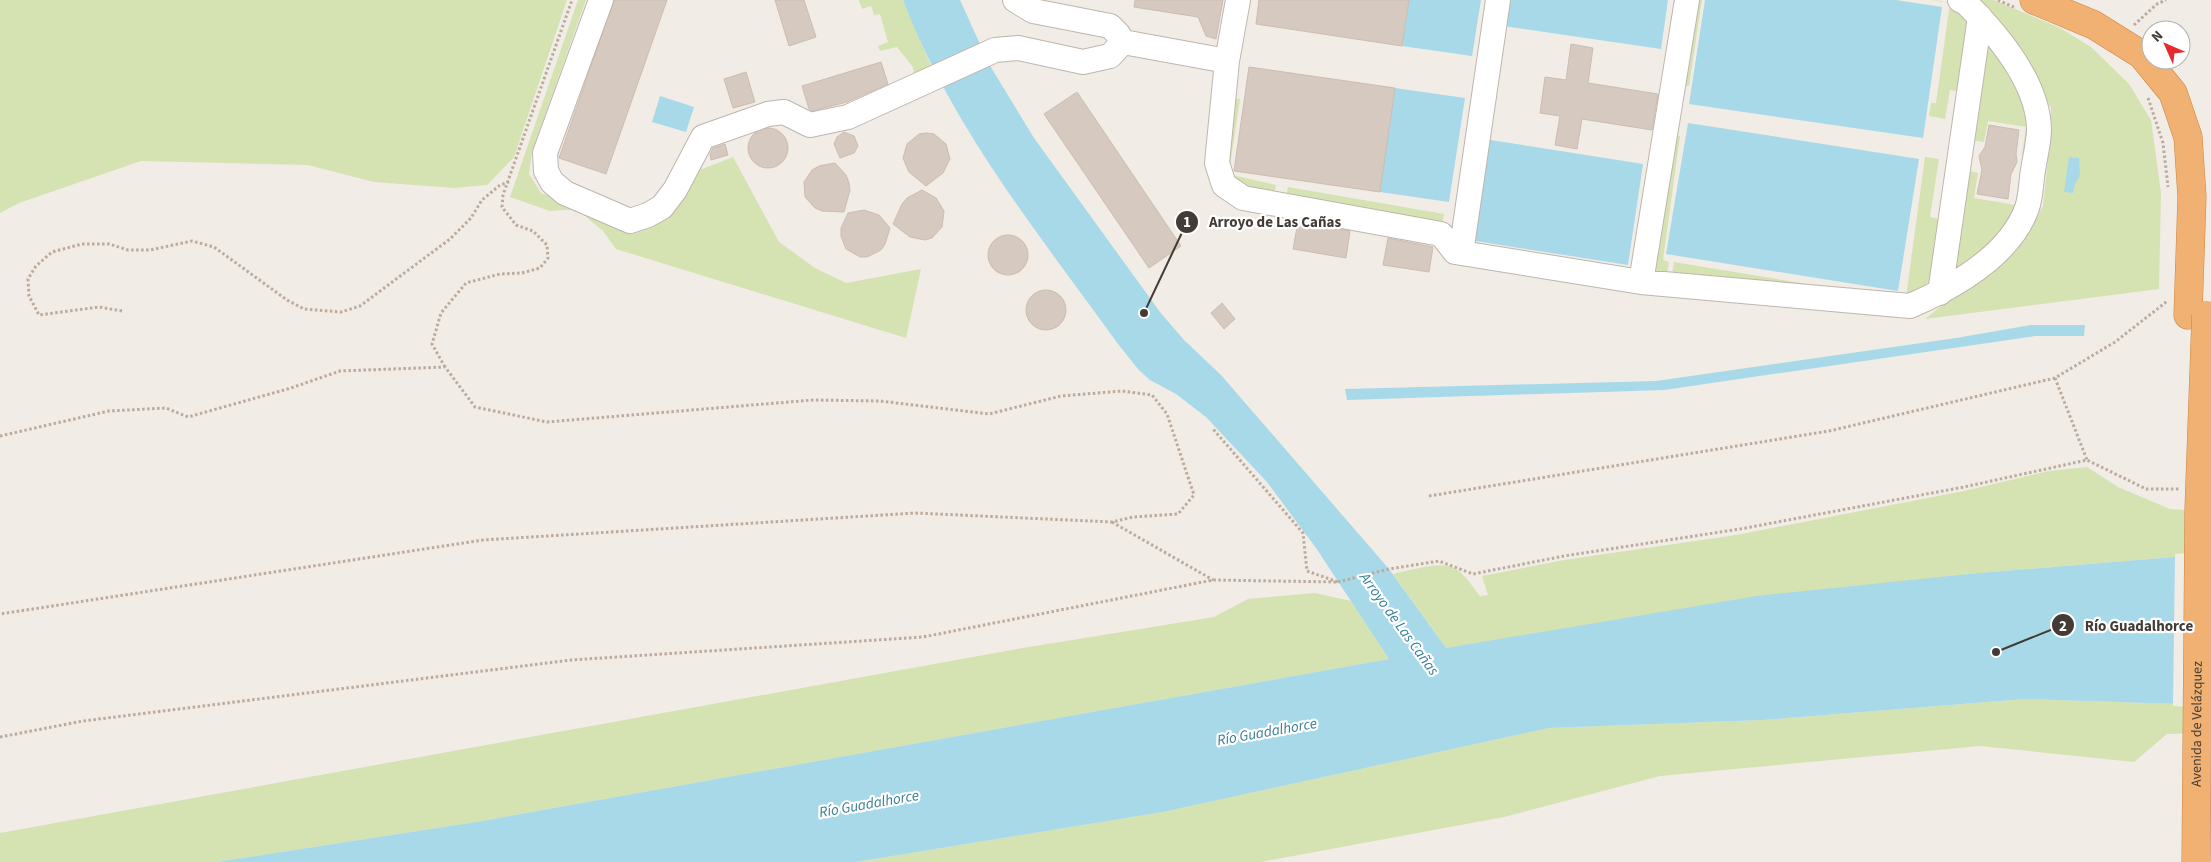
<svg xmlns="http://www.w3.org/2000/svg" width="2211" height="862" viewBox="0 0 2211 862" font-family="'Source Sans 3',sans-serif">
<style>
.green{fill:#d5e2b2}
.water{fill:#a7d9e9}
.pier{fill:#f1ece6}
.building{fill:#d5c9c0;stroke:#ccbdb0}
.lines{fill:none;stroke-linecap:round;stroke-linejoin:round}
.minor-casing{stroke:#bfb5ad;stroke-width:26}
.highway-casing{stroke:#ce8443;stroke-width:29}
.path{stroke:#bcab9c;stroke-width:3;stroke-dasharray:2.5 2.5;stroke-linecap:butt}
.minor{stroke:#fff;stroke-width:24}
.highway{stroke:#f0b172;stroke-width:28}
.highway-bridge-casing{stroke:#ce8443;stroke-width:29;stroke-linecap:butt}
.highway-bridge{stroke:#f0b172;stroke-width:28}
.labels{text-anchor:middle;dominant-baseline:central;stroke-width:4.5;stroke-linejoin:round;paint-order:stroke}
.street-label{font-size:14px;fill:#433c36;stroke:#fff}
.water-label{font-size:15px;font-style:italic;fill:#367e96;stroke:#fff}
.leader{fill:none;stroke:#433c36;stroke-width:2}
.callout-dot{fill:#433c36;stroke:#fff;stroke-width:2}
.mark-label{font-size:15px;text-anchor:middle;font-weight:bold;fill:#fff}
.callout-label{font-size:15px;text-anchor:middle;font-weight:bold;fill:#433c36;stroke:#fff;stroke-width:4.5;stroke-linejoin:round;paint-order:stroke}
</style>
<rect width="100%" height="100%" fill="#f1ece6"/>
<path class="green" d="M0,0H567L514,157L487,185L454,188L374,182L308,165L141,161L19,203L0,213Z
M578,0H586L532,151L529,174L541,193L608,217L622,229L694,167L702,169L733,157L779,242L815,268L846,283L921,269L906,338L616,249L603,231L577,209L550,211L510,197Z
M859,0H903L932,68L914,75L913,67L897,47L880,51L878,46L888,42L880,14L874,15L871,6L862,9Z
M1692,0H1702L1689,86H1680Z
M1931,0C1951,0 1958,11 1970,24L1964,92L1950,90L1945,119L1929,116L1931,103H1936L1950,3Z
M1972,0H1994L2060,28L2091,47L2129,84L2151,120L2161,193L2159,289L1925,319L1999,260L2031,229L2043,206L2049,149L2051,108L2022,57Z
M1988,42L2029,106L2027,156L2022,154L2026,127L1988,121L1984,142L1971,140Z
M1230,98L1240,99L1230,165L1222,164Z
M1670,135L1680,136L1663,260L1669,262L1666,280L1655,277L1650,268Z
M1925,157L1939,159L1930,217L1944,220L1930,284L1906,297Z
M1969,171L1978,173L1974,198L2015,205L2020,176C2034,219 1980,251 1952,274Z
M1227,174L1276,185L1274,196L1286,198L1288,187L1444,214L1442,227L1239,190Z
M1674,262L1885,297L1671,280Z
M2087,467L2118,487L2170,509L2211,512V554L1979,573L1549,632L1446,648L1393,574C1407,571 1435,563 1449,566C1462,569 1472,586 1480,596L1488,595L1482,576L1564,560L1736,535L1964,491L2049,471Z
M1315,593L1351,601L1389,659L476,822L217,862H0V833L1017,649L1214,617L1248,599Z
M2025,699L2211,705V733L2167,734L2134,762L1980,746L1660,776L1504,817L1260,862H856L1163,812L1549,728L1763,720Z"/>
<path class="water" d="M903,0H960L989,64L1034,138L1160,312L1184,340L1221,375L1389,569L1446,648L1757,596L1979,573L2211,554V705L2025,699L1763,720L1549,728L1163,812L856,862H217L476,822L1389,659L1316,548L1267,482L1206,417L1176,394L1150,380L1138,369L1118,344C1039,234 952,128 903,0Z
M1409,0H1481L1472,56L1402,46Z
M1507,0H1668L1661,49L1503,26Z
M1705,0H1896L1942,7L1923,138L1689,104Z
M1395,88L1465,98L1449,202L1380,192Z
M660,96L694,107L686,132L652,122Z
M1688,123L1919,159L1898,291L1666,254Z
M1484,139L1643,164L1628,265L1469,240Z
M2069,157L2079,158L2080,175L2075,184L2073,193L2064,192Z
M2031,325H2085L2084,336H2035L1664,390L1347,400L1345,389L1656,381L1956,338Z"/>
<path class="pier" d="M2211,551V708L2173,706L2175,554Z"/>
<path class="building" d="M614,0H667L606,174L559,158Z
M775,0H804L816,37L789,46Z
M1135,0H1223L1216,39L1206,36L1198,17L1134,7Z
M1259,0H1409L1402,46L1256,24Z
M1571,44L1593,48L1588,83L1658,94L1652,130L1582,119L1577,149L1555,145L1560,116L1540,113L1545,77L1566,80Z
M881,62L888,84L847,102L812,111L809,109L802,86Z
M1249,67L1395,88L1380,192L1234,171Z
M746,72L755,102L733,108L724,79Z
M1077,92L1181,246L1149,268L1044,114Z
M1989,125L2019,130L2016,154L2017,162L2011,174L2008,199L1977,194L1982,170L1979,156L1985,147Z
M748 148a20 20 0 1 1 40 0a20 20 0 1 1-40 0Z
M844,132L854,136L858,146L854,153L840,158L834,144L837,137Z
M926,133L934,134L946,144L950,159L943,173L926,186L909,172L903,158L907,144L919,134Z
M725,144L728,155L711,160L710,154L713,148Z
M835,163L846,175L849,183L850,190L844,212L822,211L815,208L805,197L804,182L812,170L819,166Z
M922,190L936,198L944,211L942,227L932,238L925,240L910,237L893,224L902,204L907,198Z
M864,210L879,215L890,228L885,244L881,250L867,257H860L846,249L841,236V228L848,213Z
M1298,222L1350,231L1346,258L1293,249Z
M988 255a20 20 0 1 1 40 0a20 20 0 1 1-40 0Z
M1388,238L1433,247L1429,272L1383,265Z
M1026 310a20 20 0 1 1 40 0a20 20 0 1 1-40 0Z
M1222,303L1235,319L1224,329L1211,313Z"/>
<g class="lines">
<defs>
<path id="minor" d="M601,0L545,153L546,171L552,182L565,193L630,221L648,215L662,207L675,190L703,137L768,114L784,112L810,125L848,117L995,50L1018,48L1083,62L1110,56L1123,42L1227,61
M1015,0L1033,11L1110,26L1118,34L1123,42
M1238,0L1227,61L1217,163L1224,185L1243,198L1441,234L1455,252L1641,282L1910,306C1954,287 2010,255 2027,208C2031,197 2031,182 2033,170C2035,157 2039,142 2039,129C2038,82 1997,34 1966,3L1960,0
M1461,253L1498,0
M1641,282L1687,0
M1940,293L1980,17"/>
<path id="highway" d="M2034,0L2094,25L2142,55L2173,93L2188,137L2192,197L2188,315"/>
</defs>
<use href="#minor" class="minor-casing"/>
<use href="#highway" class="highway-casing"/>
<path class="path" d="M1998,0L2014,7
M2134,25L2157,4L2166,0
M2148,98L2163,143L2168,187
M122,311L99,307L39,315L29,296L28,279L36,266L52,252L82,244H109L128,250H150L192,241L214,247L287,300L304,309L341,312L360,306L450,239L471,218L482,200L500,185L509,182
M445,367L432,344L441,313L466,283L500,274L522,273L540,268L548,258L547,245L533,231L516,225L502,207L503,195L572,0
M2055,378L2087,460
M0,436L109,411L166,408L188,417L291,388L340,371L445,367L475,407L547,422L813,400L880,401L989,414L1061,396L1122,391L1152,395L1167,414L1194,495L1178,514L1133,517L1112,522L915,513L483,540L0,614
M1429,496L1829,431L2055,378L2115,342L2165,303L2166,300
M1112,522L1213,580
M1338,582L1389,569L1439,561L1473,574L1564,556L1740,529L1964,487L2087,460L2146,489H2180
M0,737L83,721L571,660L923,637L1213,580L1338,582L1307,571L1303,533L1213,429"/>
<use href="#minor" class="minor"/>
<use href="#highway" class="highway"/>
<defs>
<g id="highway-bridge">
<path id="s1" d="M2196,862L2199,509L2206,315"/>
</g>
</defs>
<use href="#highway-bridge" class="highway-bridge-casing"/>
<use href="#highway-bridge" class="highway-bridge"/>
</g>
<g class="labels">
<g class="street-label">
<text stroke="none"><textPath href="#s1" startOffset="138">Avenida de Velázquez</textPath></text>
</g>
<g class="water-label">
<text transform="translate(1399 624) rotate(54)">Arroyo de Las Cañas</text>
<text transform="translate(1267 732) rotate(-10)">Río Guadalhorce</text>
<text transform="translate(869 804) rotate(-10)">Río Guadalhorce</text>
</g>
</g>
<path class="leader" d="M1144 313L1187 222M1996 652L2063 625"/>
<g class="callout-dot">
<circle cx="1144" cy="313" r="5"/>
<circle cx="1996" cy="652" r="5"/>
<circle cx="1187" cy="222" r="12"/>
<circle cx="2063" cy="625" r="12"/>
</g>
<g class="mark-label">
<text x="1187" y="227">1</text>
<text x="2063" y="631">2</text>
</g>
<g class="callout-label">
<text x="1275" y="227">Arroyo de Las Cañas</text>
<text x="2139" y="631">Río Guadalhorce</text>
</g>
<g transform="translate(2166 45) rotate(315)"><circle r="24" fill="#ffffff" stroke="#b4b1af"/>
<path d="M0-4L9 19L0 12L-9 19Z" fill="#e6292c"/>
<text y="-8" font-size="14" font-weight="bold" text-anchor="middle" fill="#433c36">N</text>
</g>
</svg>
